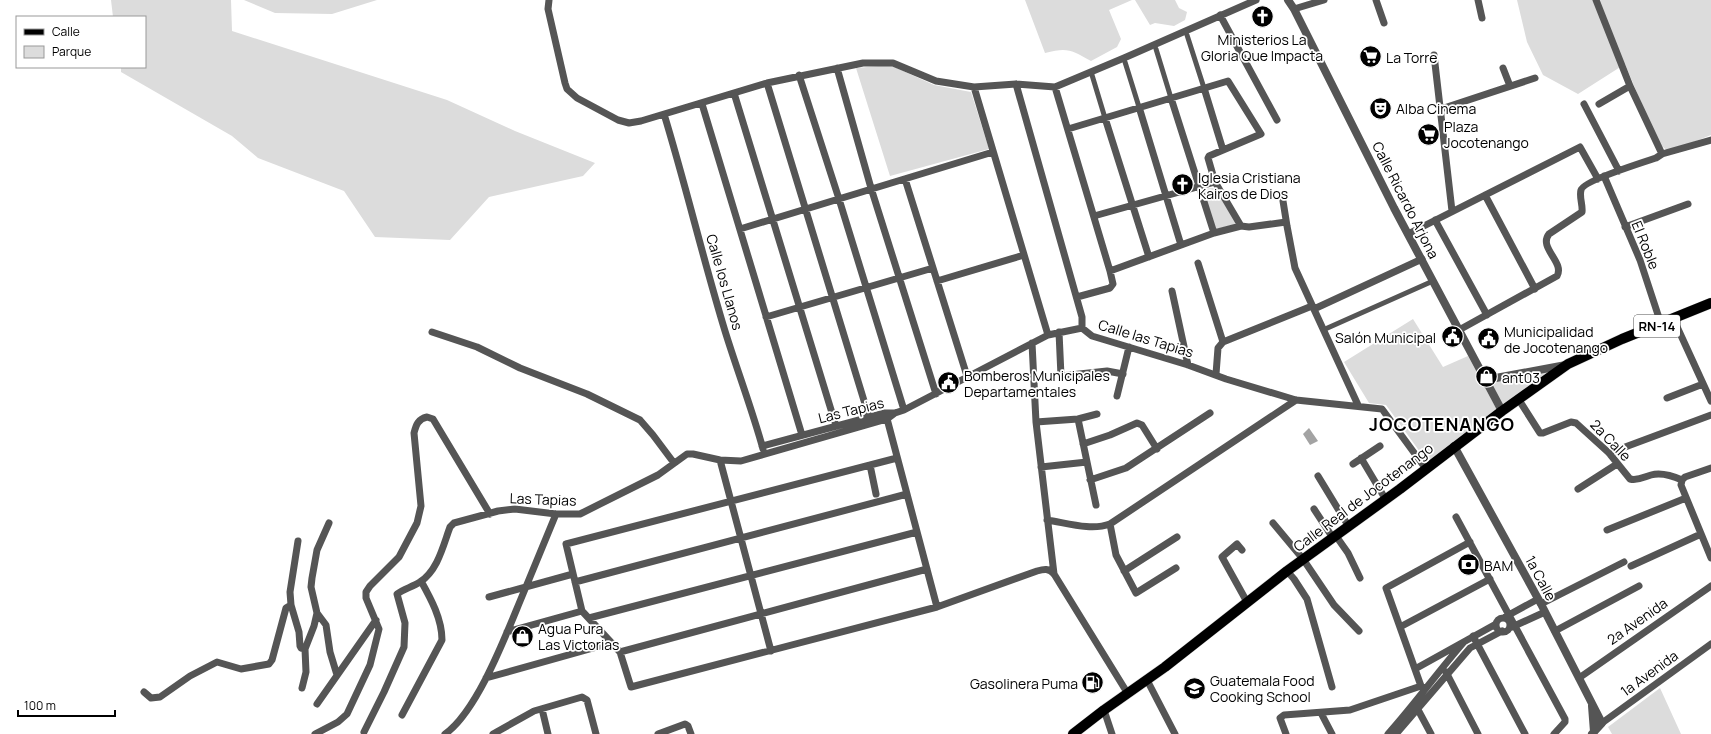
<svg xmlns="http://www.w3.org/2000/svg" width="1711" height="734" viewBox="0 0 1711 734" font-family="Manrope,sans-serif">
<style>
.green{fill:#dcdcdc}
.water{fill:#a3a3a3}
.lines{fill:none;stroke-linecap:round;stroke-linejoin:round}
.primary-casing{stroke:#dbdbdb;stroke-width:11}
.pedestrian{stroke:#555;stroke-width:5}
.minor{stroke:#555;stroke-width:7}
.tertiary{stroke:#555;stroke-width:8}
.primary{stroke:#000;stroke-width:10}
.labels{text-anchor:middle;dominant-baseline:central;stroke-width:3.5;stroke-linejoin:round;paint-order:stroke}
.shield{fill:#fff;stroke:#4c4c4c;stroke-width:1}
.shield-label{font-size:13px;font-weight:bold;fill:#000}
.poi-label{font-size:14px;fill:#000;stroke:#fff;text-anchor:start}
.street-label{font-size:14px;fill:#000;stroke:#fff}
.district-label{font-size:18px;font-weight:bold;letter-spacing:1px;fill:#000;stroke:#fff}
</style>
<rect width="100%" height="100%" fill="#fff"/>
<path class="green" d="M111,0H231L232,31L447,100L515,131L595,163L583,176L489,197L450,240L375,237L344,191L258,158L232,136L121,72V67H145V17H113Z
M244,0H377L332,14L275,13Z
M1025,0H1132L1109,10L1121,39L1117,47L1091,61C1071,50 1068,47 1045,53Z
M1135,0H1175L1179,8L1187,12L1185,20L1174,26L1155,23L1150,25Z
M1517,0H1711V135L1669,152L1658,143L1625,64L1578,94L1543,75L1527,42Z
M890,65L934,85L971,92L989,149L890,176L856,68Z
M1214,188L1237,224L1215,229L1201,189Z
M1413,319L1443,367L1468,356L1497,410L1428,463L1386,405L1369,403L1344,362Z
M1562,367L1503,407L1489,381Z
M1660,688L1681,734H1612L1608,727Z"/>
<path class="water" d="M1309,428L1318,441L1310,445L1303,434Z"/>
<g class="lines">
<defs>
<path id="primary" d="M1073,734L1104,710L1165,667L1287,571L1400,489L1502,411L1568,364L1622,339L1711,303"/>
</defs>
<use href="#primary" class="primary-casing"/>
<path class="pedestrian" d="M1187,35L1204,88
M1156,49L1171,98
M1125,62L1139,107
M1092,75L1105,118
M1323,330L1433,281"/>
<path class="minor" d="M549,0L548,9L565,83L567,89L577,98L618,120L629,123L641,121L767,83L863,63H893L936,81L974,87L1016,84L1055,87L1124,58L1256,0
M1376,0L1384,23
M1478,0L1482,18
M1596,0L1630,86L1662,154
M1294,9L1324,0
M1220,15L1277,120
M1434,55L1452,211
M837,68L871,188L936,394
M1503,68L1510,86
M799,75L839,199L904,410
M767,83L869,417
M1016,84L1082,317V328
M974,87L1048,335
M1055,87L1110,271L1113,284L1110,288L1077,297
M1204,88L1223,150
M734,93L836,426
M1171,98L1214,233
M702,104L802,435
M1584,104L1619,171
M1599,104L1630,86
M1139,107L1181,245
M1441,109L1535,78
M664,114C686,186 703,259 725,331C737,370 752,409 763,449
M1105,118L1149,257
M1068,129L1228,81L1261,134L1209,156L1208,158L1215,182L1241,226
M1604,176L1640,260L1661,324
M905,179L967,376
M1485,195L1535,289
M1283,201L1287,226L1295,268L1358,405
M1094,216L1215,182
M1435,220L1487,315
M1625,227L1688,204
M740,229L993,152
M1408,234L1580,147L1598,179
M1198,263L1223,342
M1110,271L1214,233L1241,226L1249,227L1286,222
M937,281L1024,255
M1172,291L1188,365
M1314,309L1422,259
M766,317L933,268
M1673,318L1711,401
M1459,330L1557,276C1565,262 1538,248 1549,234L1582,212C1583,205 1579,197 1581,190C1583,181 1644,162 1656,158L1662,154L1711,140
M432,332L477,347L520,368L587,394L640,420L653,435L674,463
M1059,332L1061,376L1107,371L1123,374
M1032,343L1036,422L1054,574
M1216,374L1218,348L1223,342L1312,306
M1117,396L1129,347
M1667,398L1703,384
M1519,400L1540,433H1543L1571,422L1576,423L1609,453L1630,479C1638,481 1644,477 1651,475C1661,472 1673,476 1682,480
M886,415L937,607
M1078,419L1096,505
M1036,422L1078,419L1097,414
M1083,444L1110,435L1137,423L1142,425L1157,449
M762,446L885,413H895L904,410L1048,335L1082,328L1092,336L1188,365L1226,379L1296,400L1382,409L1426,469
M1609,453L1711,415
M897,458L566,544L582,611L620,652L631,687L937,607L1037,571C1044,569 1049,568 1054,574L1128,694
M1361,458L1386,500
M720,460L771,651
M1353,464L1380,446
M870,465L876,494
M1041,467L1087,462
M1318,476L1349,527
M1090,480L1126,468L1210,413
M1682,480L1681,485L1711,558
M1682,480L1685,477L1711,468
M1578,489L1617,464
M1314,509L1333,538
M1456,517L1565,719V722L1554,734
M1047,520C1067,523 1091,531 1110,524L1296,400
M1273,523L1303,559L1334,605L1359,631
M1110,524L1116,555L1136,593L1176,568
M1607,530L1686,498
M1336,536L1348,553L1360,578
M298,541L290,592L291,605L299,632L300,646L301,648L305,649
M1242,550L1237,544L1222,557L1247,602
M1631,566L1701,534
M1124,571L1177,537
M1287,571L1294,579L1307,599L1332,687
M575,582L907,494
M489,597L573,574
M1541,604L1624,562
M317,613L326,625L330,652L337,675
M1505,617L1538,599
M589,618L917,532
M1496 625a7 7 0 1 1 14 0a7 7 0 1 1-14 0Z
M1400,627L1490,579
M1512,627L1545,612
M1555,631L1639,586
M507,632L582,611
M1473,636L1525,734
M620,652L927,569
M1415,669L1496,624
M1446,672L1478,734
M486,678L611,643
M1579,678L1711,586
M1147,680L1175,734
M302,688L306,672L305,649L314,626L317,613L311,587L312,578L317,550L329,523
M1425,689L1421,686L1386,588L1470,542
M144,692L151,698L160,697L190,676L217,662L241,669L269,664L272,660L286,608L291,605
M317,704L376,620
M1416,706L1431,734
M542,709L548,734
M1104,710L1112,734
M1321,713L1332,734
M402,715L442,640C442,619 431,599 421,581
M1602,723L1711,644
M364,732L384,692L404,647L405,623L397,594C404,589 412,587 420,582C438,570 443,546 450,527L454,523L498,511L515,509L556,514H580L658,475L687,454H693L720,460L741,461L887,419L895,413
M315,734L338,722L347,714L370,665L379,629L366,598V592L370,586L399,557L417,523L421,506L414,433C416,425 418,419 427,417L433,419L490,514
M445,734C478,711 507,632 523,594C534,567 545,541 556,514
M493,734L534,711L582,697L587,700L596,734
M658,734L685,724L688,726L691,734
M1286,734L1280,718L1284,715L1350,710L1421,686
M1388,734C1414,705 1437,673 1463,643
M1396,734L1470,648L1502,631"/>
<path class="tertiary" d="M1288,0L1294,9L1394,208L1502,411
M1485,380L1566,365
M1454,446L1541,604L1602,723L1592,734
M1592,706L1594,732"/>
<use href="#primary" class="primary"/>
</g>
<defs>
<symbol id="church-disc" viewBox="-11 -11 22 22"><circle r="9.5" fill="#000" stroke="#fff"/><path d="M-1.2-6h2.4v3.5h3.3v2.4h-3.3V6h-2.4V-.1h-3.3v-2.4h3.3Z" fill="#fff"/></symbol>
<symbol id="supermarket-disc" viewBox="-11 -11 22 22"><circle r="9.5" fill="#000" stroke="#fff"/><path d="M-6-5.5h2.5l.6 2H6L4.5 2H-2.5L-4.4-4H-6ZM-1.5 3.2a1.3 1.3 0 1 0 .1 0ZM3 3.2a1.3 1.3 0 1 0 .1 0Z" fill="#fff"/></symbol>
<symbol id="theatre-disc" viewBox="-11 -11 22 22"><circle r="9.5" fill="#000" stroke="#fff"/><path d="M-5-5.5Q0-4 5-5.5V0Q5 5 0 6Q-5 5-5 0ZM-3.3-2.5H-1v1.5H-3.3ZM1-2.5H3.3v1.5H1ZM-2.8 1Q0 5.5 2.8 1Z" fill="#fff"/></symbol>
<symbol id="civic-disc" viewBox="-11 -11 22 22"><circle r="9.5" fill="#000" stroke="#fff"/><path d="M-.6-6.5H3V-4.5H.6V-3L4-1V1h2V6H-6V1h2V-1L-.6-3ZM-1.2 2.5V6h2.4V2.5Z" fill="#fff"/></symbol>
<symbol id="shop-disc" viewBox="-11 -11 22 22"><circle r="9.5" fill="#000" stroke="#fff"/><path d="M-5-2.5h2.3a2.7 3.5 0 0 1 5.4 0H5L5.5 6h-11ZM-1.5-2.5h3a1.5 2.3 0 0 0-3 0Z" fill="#fff"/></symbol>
<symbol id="bank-disc" viewBox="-11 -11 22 22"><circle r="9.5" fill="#000" stroke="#fff"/><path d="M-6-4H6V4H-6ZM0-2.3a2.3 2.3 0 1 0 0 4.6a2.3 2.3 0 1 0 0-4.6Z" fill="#fff"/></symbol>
<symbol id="fuel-disc" viewBox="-11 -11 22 22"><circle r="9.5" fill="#000" stroke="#fff"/><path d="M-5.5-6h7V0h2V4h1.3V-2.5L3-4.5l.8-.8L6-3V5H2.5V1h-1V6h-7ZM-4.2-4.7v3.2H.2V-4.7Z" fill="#fff"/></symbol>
<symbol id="school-disc" viewBox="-11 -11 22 22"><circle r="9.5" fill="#000" stroke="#fff"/><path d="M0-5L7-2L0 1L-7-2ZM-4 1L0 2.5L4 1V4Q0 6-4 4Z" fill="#fff"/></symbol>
</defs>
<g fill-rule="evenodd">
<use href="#church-disc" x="1250" y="4" width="25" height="25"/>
<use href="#supermarket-disc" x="1358" y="44" width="25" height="25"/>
<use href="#theatre-disc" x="1368" y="96" width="25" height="25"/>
<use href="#supermarket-disc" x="1416" y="122" width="25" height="25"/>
<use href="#church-disc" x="1170" y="172" width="25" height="25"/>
<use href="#civic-disc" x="1440" y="324" width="25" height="25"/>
<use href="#civic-disc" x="1476" y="326" width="25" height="25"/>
<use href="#shop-disc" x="1474" y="364" width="25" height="25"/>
<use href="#civic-disc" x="936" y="370" width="25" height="25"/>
<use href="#bank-disc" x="1456" y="552" width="25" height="25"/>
<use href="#shop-disc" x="510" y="624" width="25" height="25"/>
<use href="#fuel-disc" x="1080" y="670" width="25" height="25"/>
<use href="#school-disc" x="1182" y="676" width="25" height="25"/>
</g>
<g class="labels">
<rect class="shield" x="1634" y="315" width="46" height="22" rx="3"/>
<g class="shield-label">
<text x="1657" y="326">RN-14</text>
</g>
<g class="poi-label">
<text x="1262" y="39" text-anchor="middle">Ministerios La<tspan x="1262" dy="16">Gloria Que Impacta</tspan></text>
<text x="1386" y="57">La Torre</text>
<text x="1396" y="108">Alba Cinema</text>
<text x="1444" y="126">Plaza<tspan x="1444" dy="16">Jocotenango</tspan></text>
<text x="1198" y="177">Iglesia Cristiana<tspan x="1198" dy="16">Kairos de Dios</tspan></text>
<text x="1504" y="331">Municipalidad<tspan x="1504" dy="16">de Jocotenango</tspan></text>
<text x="1436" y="337" text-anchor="end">Salón Municipal</text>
<text x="964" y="375">Bomberos Municipales<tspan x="964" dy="16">Departamentales</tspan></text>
<text x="1502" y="377">ant03</text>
<text x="1484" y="565">BAM</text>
<text x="538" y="628">Agua Pura<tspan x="538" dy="16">Las Victorias</tspan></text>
<text x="1210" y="680">Guatemala Food<tspan x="1210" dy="16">Cooking School</tspan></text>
<text x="1078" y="683" text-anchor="end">Gasolinera Puma</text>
</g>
<g class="street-label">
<text transform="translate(1406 200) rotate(63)">Calle Ricardo Arjona</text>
<text transform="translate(1646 245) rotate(68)">El Roble</text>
<text transform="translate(725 282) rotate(74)">Calle los Llanos</text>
<text transform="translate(1146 338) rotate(17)">Calle las Tapias</text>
<text transform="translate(851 410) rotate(-14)">Las Tapias</text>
<text transform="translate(1611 440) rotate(46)">2a Calle</text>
<text transform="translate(1363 497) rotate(-37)">Calle Real de Jocotenango</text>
<text transform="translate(543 499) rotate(2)">Las Tapias</text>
<text transform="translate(1541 578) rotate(62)">1a Calle</text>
<text transform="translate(1637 621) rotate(-35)">2a Avenida</text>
<text transform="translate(1649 673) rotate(-36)">1a Avenida</text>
</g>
<g class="district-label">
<text x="1442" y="424">JOCOTENANGO</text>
</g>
</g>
<rect x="16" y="16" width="130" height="52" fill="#ffffff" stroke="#999999"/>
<rect x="24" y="29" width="20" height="6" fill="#000000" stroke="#999999"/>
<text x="52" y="36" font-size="12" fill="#000000">Calle</text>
<rect x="24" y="46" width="20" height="12" fill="#dcdcdc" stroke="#999999"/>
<text x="52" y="56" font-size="12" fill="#000000">Parque</text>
<path d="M18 710v6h97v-6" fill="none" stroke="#000000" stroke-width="2"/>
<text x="24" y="710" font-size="12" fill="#000000" stroke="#ffffff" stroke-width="3" paint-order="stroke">100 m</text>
</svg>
